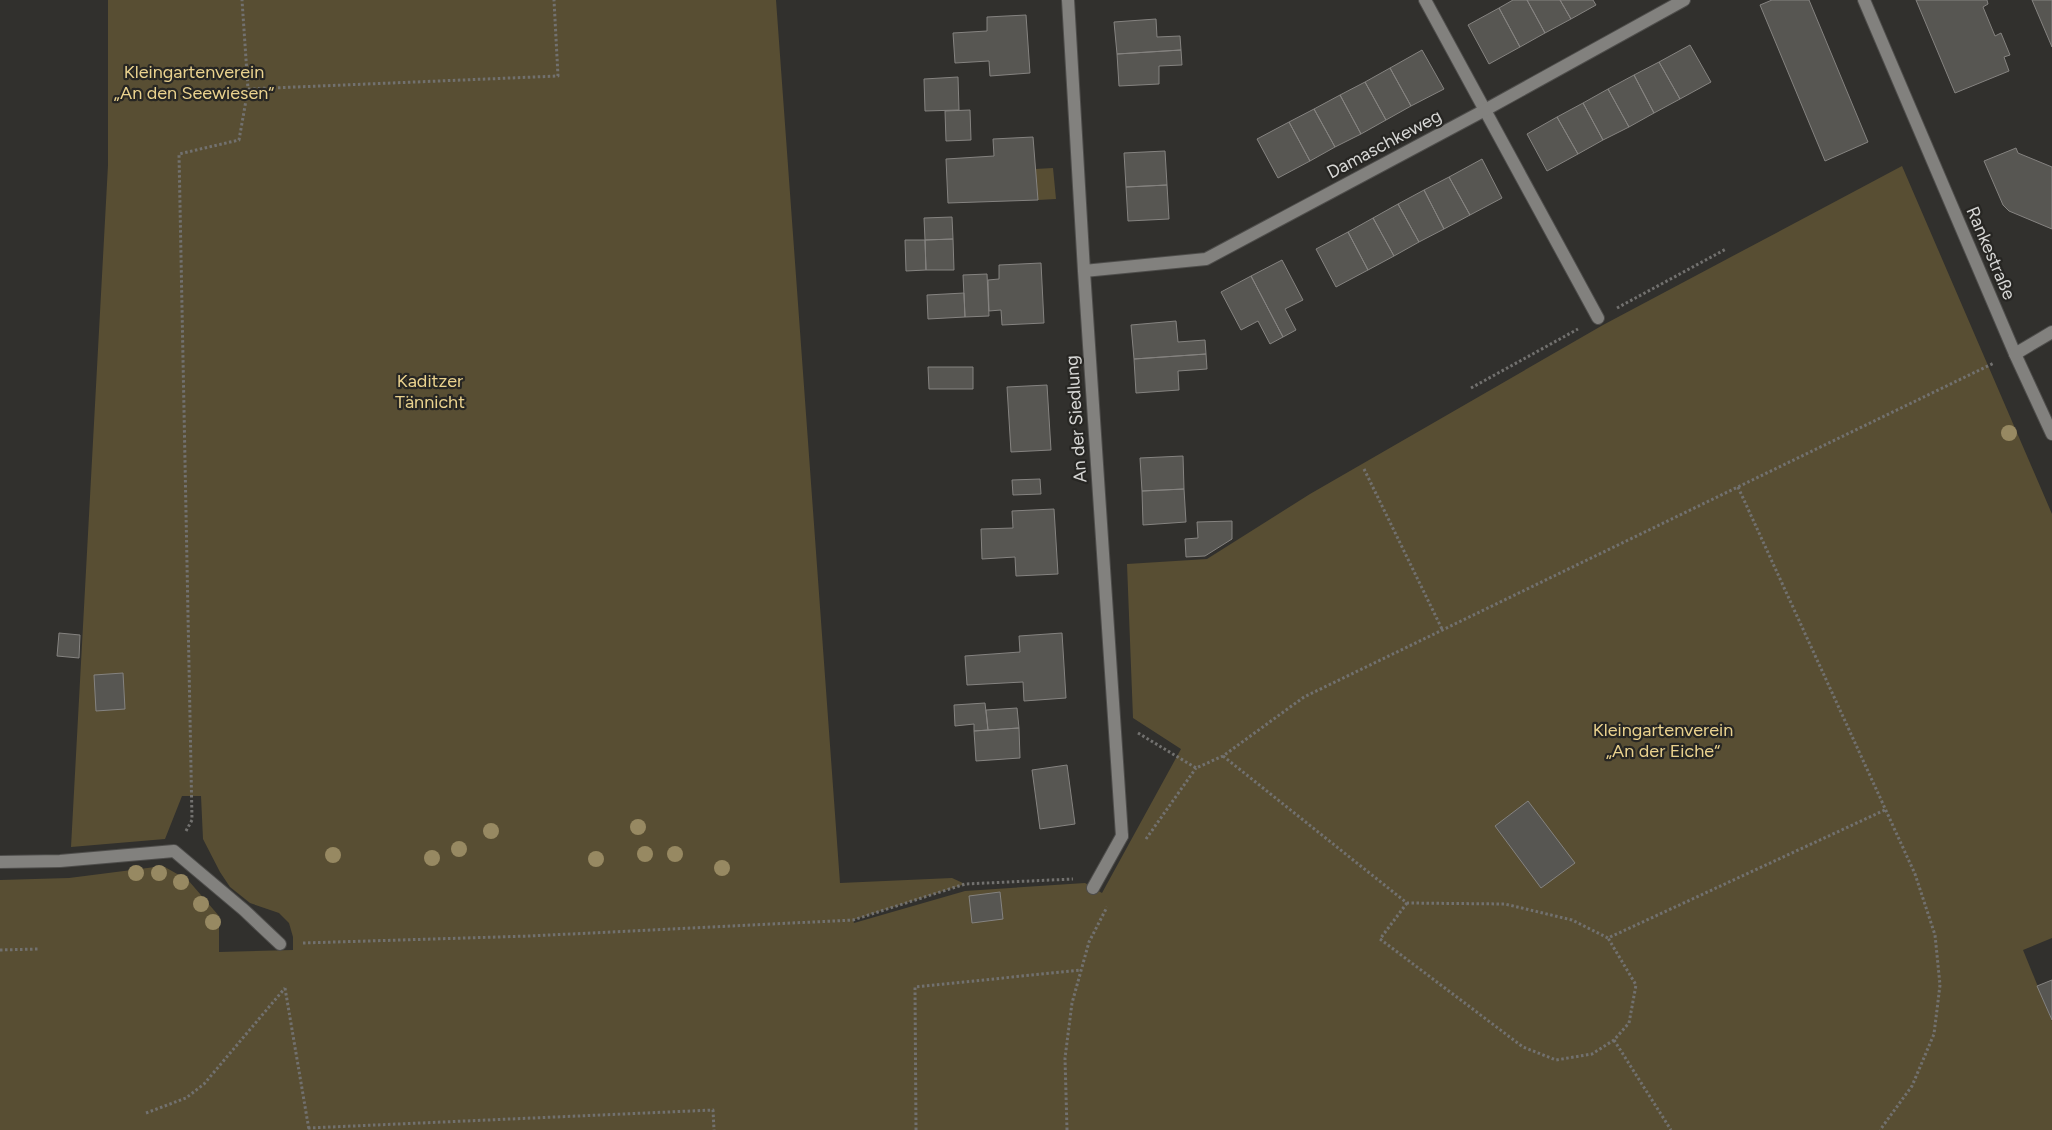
<svg xmlns="http://www.w3.org/2000/svg" width="2052" height="1130" viewBox="0 0 2052 1130" font-family="Figtree,sans-serif">
<style>
.green{fill:#584e33}
.building{fill:#575652;stroke:#858380}
.lines{fill:none;stroke-linecap:round;stroke-linejoin:round}
.service-casing{stroke:#4e4d4b;stroke-width:14}
.minor-casing{stroke:#4e4d4b;stroke-width:14}
.tertiary-casing{stroke:#4e4d4b;stroke-width:14}
.path{stroke:#72716f;stroke-width:3;stroke-dasharray:2.5 2.5;stroke-linecap:butt}
.service{stroke:#82817e;stroke-width:12}
.minor{stroke:#82817e;stroke-width:12}
.tertiary{stroke:#82817e;stroke-width:12}
.tree{fill:#978962}
.labels{text-anchor:middle;dominant-baseline:central;stroke-width:4.5;stroke-linejoin:round;paint-order:stroke}
.park-label{font-size:18px;fill:#ead28e;stroke:#272623}
.street-label{font-size:18px;fill:#d7d7d5;stroke:#272623}
</style>
<rect width="100%" height="100%" fill="#31302d"/>
<path class="green" d="M108,0H776L840,883L952,878L965,884L853,920L854,923L965,891L1085,883L1102,893L1181,749L1133,718L1127,564L1207,559L1310,494L1603,325L1902,166L2052,514V938L2023,950L2052,1021V1130H0V880L69,878L163,866L188,880L219,916V952L293,950V937L289,923L279,913L250,903L230,887L220,872L203,839L201,796H182L165,839L71,847L108,165Z
M1053,168L1056,199L1038,200L1035,169Z"/>
<path class="building" d="M1513,0H1527L1545,33L1520,47L1499,8Z
M1527,0H1560L1571,19L1545,33Z
M1560,0H1593L1596,5L1571,19Z
M1772,0H1809L1868,142L1825,161L1760,5Z
M1916,0H1987L1988,4L1983,7L1995,36L2001,33L2010,55L2004,57L2009,71L1955,93Z
M2032,0H2052V47Z
M1499,8L1520,47L1489,64L1468,25Z
M1026,15L1030,73L990,76L989,61L955,63L953,33L987,31V17Z
M1156,19L1157,37L1180,36L1181,50L1117,54L1114,22Z
M1690,45L1711,82L1680,99L1659,62Z
M1181,50L1182,65L1159,66V84L1119,86L1117,54Z
M1422,50L1444,89L1411,106L1390,68Z
M1659,62L1680,99L1654,113L1634,75Z
M1390,68L1411,106L1386,120L1365,82Z
M1634,75L1654,113L1629,127L1608,89Z
M958,77L959,110L925,111L924,79Z
M1365,82L1386,120L1361,134L1340,95Z
M1608,89L1629,127L1603,140L1583,103Z
M1340,95L1361,134L1335,147L1314,109Z
M1583,103L1603,140L1578,154L1557,117Z
M1314,109L1335,147L1310,161L1289,122Z
M970,110L971,140L946,141L945,111Z
M1557,117L1578,154L1547,171L1527,134Z
M1289,122L1310,161L1278,178L1257,139Z
M1033,137L1038,200L948,203L946,159L994,156L993,139Z
M2016,148L2018,153L2052,167V229L2009,211L2003,205L1984,161Z
M1165,151L1167,185L1126,187L1124,153Z
M1482,159L1502,198L1470,215L1449,177Z
M1449,177L1470,215L1444,229L1424,190Z
M1167,185L1169,219L1128,221L1126,187Z
M1424,190L1444,229L1419,242L1398,204Z
M1398,204L1419,242L1394,256L1373,218Z
M952,217L953,239L925,240L924,218Z
M1373,218L1394,256L1368,270L1348,232Z
M1348,232L1368,270L1336,287L1316,249Z
M953,239L954,270H926L925,240Z
M905,240H925L926,270L906,271Z
M1282,260L1303,300L1285,309L1296,330L1283,337L1251,276Z
M1041,263L1044,323L1002,325L1001,310L989,311L988,280L999,279V265Z
M987,274L989,316L965,317L963,275Z
M1251,276L1283,337L1270,344L1258,321L1241,330L1221,292Z
M964,293L965,317L928,319L927,295Z
M1176,321L1178,342L1205,340L1206,354L1134,359L1131,325Z
M1206,354L1207,369L1178,371L1179,390L1136,393L1134,359Z
M928,367H973V389H929Z
M1047,385L1051,450L1011,452L1007,387Z
M1183,456L1184,489L1142,491L1140,458Z
M1040,479L1041,494L1013,495L1012,480Z
M1184,489L1186,522L1143,525L1142,491Z
M1054,509L1058,574L1016,576L1015,557L982,559L981,529L1013,528L1012,511Z
M1232,521V539L1205,556L1186,557L1185,539L1198,538L1197,522Z
M59,633L80,635L79,658L57,656Z
M1062,633L1066,698L1024,701L1023,682L967,685L965,656L1020,652L1019,636Z
M123,673L125,709L96,711L94,675Z
M985,703L988,730L974,731V724L955,726L954,705Z
M1017,708L1019,728L988,730L986,710Z
M1019,728L1020,758L976,761L974,731Z
M1067,765L1075,824L1040,829L1032,770Z
M1528,801L1575,863L1541,888L1495,826Z
M1000,892L1003,919L972,923L969,896Z
M2052,980V1020L2037,986Z"/>
<g class="lines">
<defs>
<path id="service" d="M1425,0L1598,318
M0,862L60,861L174,851L244,910L280,944
M1093,888L1122,836"/>
<path id="minor" d="M1068,0L1084,271L1122,836
M1864,0L2015,354
M1084,271L1206,259L1485,110L1684,0"/>
<path id="tertiary" d="M2052,332L2015,354L2052,434"/>
</defs>
<use href="#service" class="service-casing"/>
<use href="#minor" class="minor-casing"/>
<use href="#tertiary" class="tertiary-casing"/>
<path class="path" d="M248,89L558,76L554,0
M1617,308L1726,249
M1471,388L1578,329
M1364,469L1442,629
M1738,487L1915,874L1935,935L1940,985L1934,1034L1912,1086L1880,1130
M1138,733L1196,768L1223,756L1304,697L1994,363
M1223,756L1407,903L1505,904L1572,920L1608,938L1887,809
M186,831L192,820L179,154L239,140L248,89L242,0
M1146,839L1196,768
M1407,903L1380,939L1523,1047L1556,1060L1592,1054L1614,1040L1629,1023L1636,985L1608,938
M303,943L530,936L853,920L965,884L1073,879
M0,950L39,949
M285,988L309,1130
M1614,1040L1671,1130
M146,1113L186,1098L204,1084L285,988
M308,1128L713,1110L714,1130
M916,1130L915,987L1081,970
M1067,1130L1065,1058L1072,1003L1089,942L1107,907"/>
<use href="#service" class="service"/>
<use href="#minor" class="minor"/>
<use href="#tertiary" class="tertiary"/>
</g>
<g class="tree">
<circle cx="2009" cy="433" r="8"/>
<circle cx="638" cy="827" r="8"/>
<circle cx="491" cy="831" r="8"/>
<circle cx="459" cy="849" r="8"/>
<circle cx="645" cy="854" r="8"/>
<circle cx="675" cy="854" r="8"/>
<circle cx="333" cy="855" r="8"/>
<circle cx="432" cy="858" r="8"/>
<circle cx="596" cy="859" r="8"/>
<circle cx="722" cy="868" r="8"/>
<circle cx="136" cy="873" r="8"/>
<circle cx="159" cy="873" r="8"/>
<circle cx="181" cy="882" r="8"/>
<circle cx="201" cy="904" r="8"/>
<circle cx="213" cy="922" r="8"/>
</g>
<g class="labels">
<g class="park-label">
<text x="194" y="72">Kleingartenverein<tspan x="194" dy="21">„An den Seewiesen“</tspan></text>
<text x="430" y="381">Kaditzer<tspan x="430" dy="21">Tännicht</tspan></text>
<text x="1663" y="730">Kleingartenverein<tspan x="1663" dy="21">„An der Eiche“</tspan></text>
</g>
<g class="street-label">
<text transform="translate(1384 144) rotate(-28)">Damaschkeweg</text>
<text transform="translate(1991 253) rotate(67)">Rankestraße</text>
<text transform="translate(1076 419) rotate(-94)">An der Siedlung</text>
</g>
</g>
</svg>
